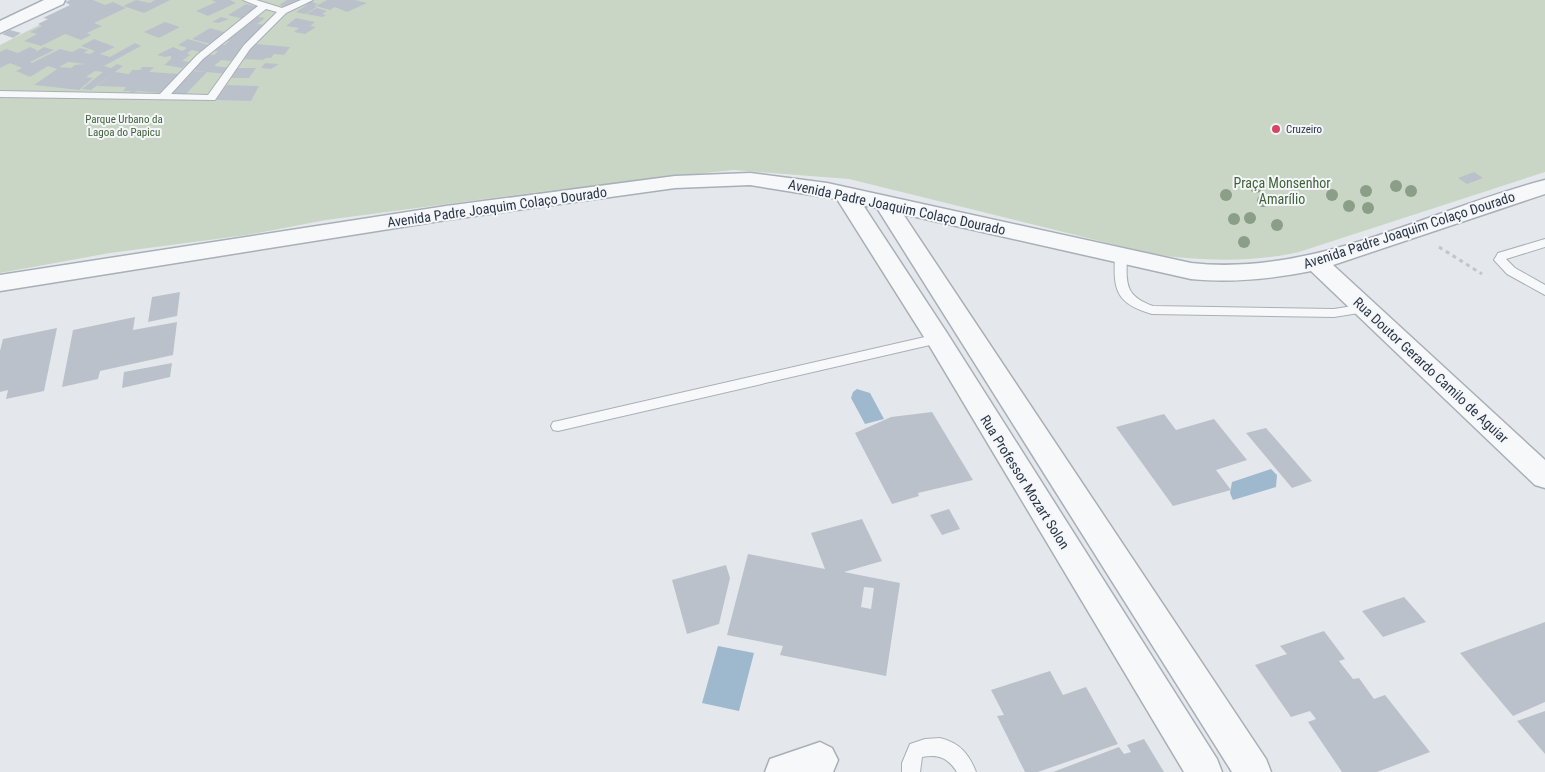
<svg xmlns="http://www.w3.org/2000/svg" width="1545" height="772" viewBox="0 0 1545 772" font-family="'Roboto Condensed',sans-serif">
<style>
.green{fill:#cad6c5}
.water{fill:#9eb8cd}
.building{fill:#bbc1ca;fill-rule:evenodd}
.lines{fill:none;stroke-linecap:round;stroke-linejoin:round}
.service-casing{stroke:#a8afb7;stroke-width:2}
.minor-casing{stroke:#a8afb7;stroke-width:3}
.path{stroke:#c2c6cb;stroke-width:3;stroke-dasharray:4 4;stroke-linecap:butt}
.service{fill:#f7f8fa;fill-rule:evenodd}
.minor{fill:#f7f8fa;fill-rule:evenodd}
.tree{fill:#8b9e88}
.poi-dot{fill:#d54566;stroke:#f4f6f9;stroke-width:2}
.labels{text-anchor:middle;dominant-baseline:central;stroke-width:4;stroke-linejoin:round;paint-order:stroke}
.far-park-label{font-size:11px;fill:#426237;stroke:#f4f6f9}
.far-poi-label{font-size:11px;fill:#2a3646;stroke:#f4f6f9;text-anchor:start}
.park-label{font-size:14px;fill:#426237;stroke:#f4f6f9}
.street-label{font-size:14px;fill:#2a3646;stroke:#f4f6f9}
</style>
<rect width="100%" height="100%" fill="#e4e8ec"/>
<path class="green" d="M88,0H1545V172L1299,252C1250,263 1201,261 1152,254L849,179L733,170L546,191L326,220L247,235L110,253L0,273V45Z"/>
<path class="water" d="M857,389L870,393L884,419L865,424L851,398L853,392Z
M1271,469L1277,475L1276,487L1233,500L1230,493L1232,482Z
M718,646L754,653L739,711L702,703Z"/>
<path class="building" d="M70,0H93L105,5L113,2L126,8L94,23L102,26L87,33L91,35L81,40L65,34L41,46L24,41L37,34L30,32L42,26L38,24L48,19L43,18L70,5L65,2Z
M136,0L150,3L155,0H170L144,13L123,6Z
M211,0H230L236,3L208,16L196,11L216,2Z
M287,0H303L290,8L279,5Z
M327,0H355L367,3L347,12L335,7L330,10L316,6Z
M309,1L318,4L314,6L317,7L305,14L296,12L308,4L305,3Z
M246,4L258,7L243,16L247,17L243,19L228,15Z
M317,8L327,11L322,14L326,15L323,17L306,14Z
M254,16L265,18L257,24L269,25L255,36L231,61L221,60L214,66L231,68L226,74L207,72L185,95L171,94L194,71L206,72L193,70L204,59L201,58L205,55H214L218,51H212L219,44L225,45L229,41H223Z
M221,17L229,19L218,23L212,22Z
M296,18L315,22L310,26L316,27L305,34L294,32L299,28L286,26Z
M165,22L180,27L159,38L144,32Z
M210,28L228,33L214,45L192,39Z
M10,30L21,33L13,38L2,34Z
M94,39L115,47L100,54L110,57L135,43L141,46L104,66L111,68L117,64L123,66L91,90L82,89L103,72L95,71L86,77L93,78L79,90L34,85L57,69L48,66L30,77L16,71L22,68L10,63L0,68V52L6,49L18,53L30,47L37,50L36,52L44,47L54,50L30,62L32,63L60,49L72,52L80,48L88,50L84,53L90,54L95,51L81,46ZM68,62L85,64L75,65L71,68L59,67Z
M188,39L212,46L201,52L192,50L187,53L190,55L182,61L189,62L182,68L164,65L171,59V56L165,57L157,55L173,47L182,51L187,48L178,45Z
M256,44L290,47L284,55L274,54L271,58H266L263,60L242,59Z
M265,63L279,64L271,69L261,68Z
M142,67H154L149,72L181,74L163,93L138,91L130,93L131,91H123L126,87L97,86L115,72L129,74L132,70H140Z
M235,68H256L249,78H231L234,73H229Z
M227,85L259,86L251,101L215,100Z
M1474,172L1483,178L1467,184L1458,178Z
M180,292L177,316L148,322L152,297Z
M135,317L133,330L177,322L173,355L100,371L98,379L62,387L73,330Z
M57,328L44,391L6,399L8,390L0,392V351L3,339Z
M172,363L170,377L122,388L124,372Z
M932,412L973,480L918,493L919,496L892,504L855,433L891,417Z
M1164,414L1176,430L1214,419L1247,460L1216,470L1231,490L1173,506L1116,427Z
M1266,428L1312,481L1292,488L1246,433Z
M949,509L960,529L942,535L930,515Z
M862,519L882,561L844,572L900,583L886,676L780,655L783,646L727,635L748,554L825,569L811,533ZM864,587L874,588L871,609L861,607Z
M726,565L730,578L719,624L687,634L672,580Z
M1404,597L1426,622L1383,637L1362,611Z
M1545,622V702L1513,716L1460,653Z
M1324,631L1345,659L1339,661L1353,679L1359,678L1374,699L1385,695L1430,752L1377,772H1342L1308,722L1316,719L1310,711L1291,717L1255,665L1287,654L1280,646Z
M1050,671L1063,695L1086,687L1118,744L1038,772H1025L997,716L1004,715L991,690Z
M1545,711V754L1517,721Z
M1144,739L1164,772H1053L1119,747L1124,754L1131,752L1127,745Z"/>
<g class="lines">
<defs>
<path id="service" d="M243,0H256L282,8L301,0H313L286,13L250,49L215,100L0,97V91L160,94L197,55L258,6ZM266,9L277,12L244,45L208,95L171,94L203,59Z
M1545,239V247L1506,259L1515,268L1545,285V295L1507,274L1494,260L1498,253Z
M1121,253L1127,257C1126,284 1125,296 1153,306L1334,309L1365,304L1370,305L1371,308L1370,311L1365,312L1334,317L1152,314C1117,304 1113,291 1115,257Z
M938,334L943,336L945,339L943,342L558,431L553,430L551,426L553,422L558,421Z
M940,738C960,743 969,754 976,772H957C948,758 939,754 922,757L920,772H902V763L910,744L925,739Z"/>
<path id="minor" d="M44,0H65L63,4L0,33V21Z
M750,173L827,183L1191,263C1314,277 1428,210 1545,180V194L1333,265L1545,460V488L1535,485L1311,271C1271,279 1232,283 1191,279L903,214L1266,759L1271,772H1232L877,208L863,205L947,333L1217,759L1222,772H1184L929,345L837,199L750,185L675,188L446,220L0,291V275L446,206L675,176Z
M820,742L832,748L838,760L833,772H765L770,759Z"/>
</defs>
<use href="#service" class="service-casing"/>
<use href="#minor" class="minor-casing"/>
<path class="path" d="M1439,247L1482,274"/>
<use href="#service" class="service"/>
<use href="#minor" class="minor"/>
</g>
<g class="tree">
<circle cx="1396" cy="186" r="6"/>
<circle cx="1256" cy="187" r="6"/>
<circle cx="1366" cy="191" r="6"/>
<circle cx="1411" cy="191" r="6"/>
<circle cx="1226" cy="195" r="6"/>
<circle cx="1332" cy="195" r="6"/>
<circle cx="1263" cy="201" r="6"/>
<circle cx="1349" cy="206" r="6"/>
<circle cx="1368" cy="208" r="6"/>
<circle cx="1250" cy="218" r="6"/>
<circle cx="1234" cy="219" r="6"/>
<circle cx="1277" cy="225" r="6"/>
<circle cx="1244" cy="242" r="6"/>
</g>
<circle class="poi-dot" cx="1276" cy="129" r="5"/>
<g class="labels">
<g class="far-park-label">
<text x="124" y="119">Parque Urbano da<tspan x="124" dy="13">Lagoa do Papicu</tspan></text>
</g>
<g class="far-poi-label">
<text x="1286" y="129">Cruzeiro</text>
</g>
<g class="park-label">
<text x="1282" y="183">Praça Monsenhor<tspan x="1282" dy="16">Amarílio</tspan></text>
</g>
<g class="street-label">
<text transform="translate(497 207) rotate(-8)">Avenida Padre Joaquim Colaço Dourado</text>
<text transform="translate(897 207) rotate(12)">Avenida Padre Joaquim Colaço Dourado</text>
<text transform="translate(1409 230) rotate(-18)">Avenida Padre Joaquim Colaço Dourado</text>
<text transform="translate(1431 370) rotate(43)">Rua Doutor Gerardo Camilo de Aguiar</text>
<text transform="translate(1025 482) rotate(58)">Rua Professor Mozart Solon</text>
</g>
</g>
</svg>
